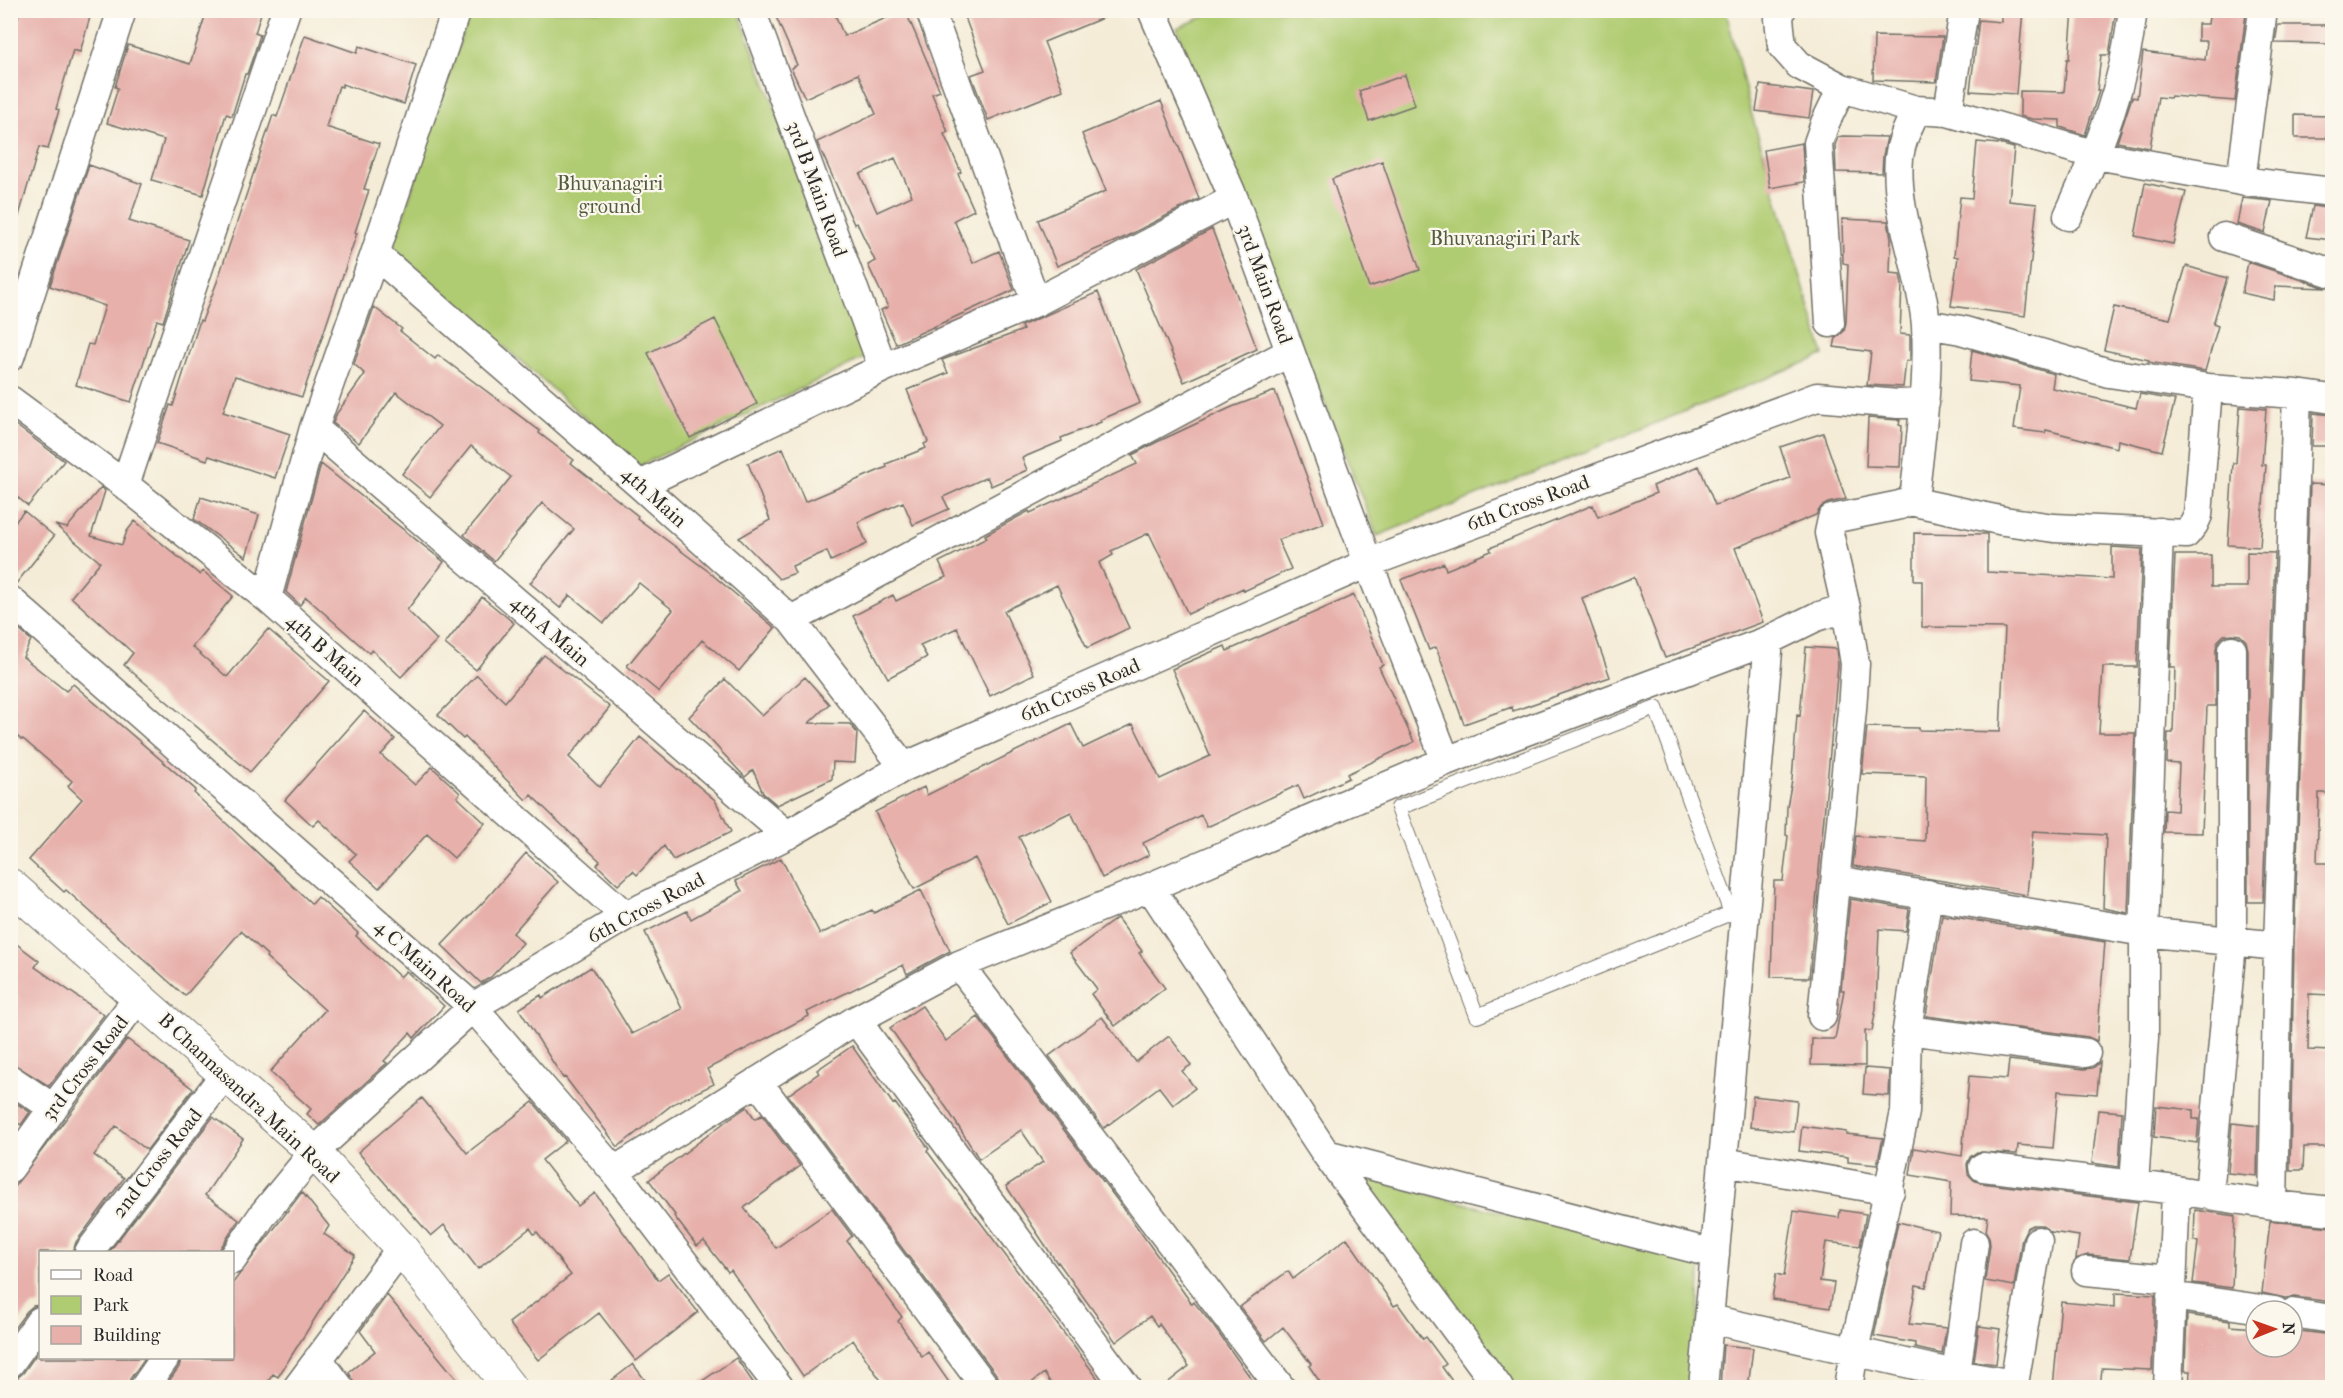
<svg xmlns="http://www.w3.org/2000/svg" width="2343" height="1398" viewBox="0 0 2343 1398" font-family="'IM FELL French Canon',serif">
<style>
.green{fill:#b0cc72;stroke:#6e7c4e;stroke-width:1.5}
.building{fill:#e7b0ab;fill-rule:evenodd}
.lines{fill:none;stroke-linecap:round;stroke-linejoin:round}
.service-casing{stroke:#716f67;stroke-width:16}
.minor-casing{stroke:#716f67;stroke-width:31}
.tertiary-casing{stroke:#716f67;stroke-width:35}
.service{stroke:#fff;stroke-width:14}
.minor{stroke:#fff;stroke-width:28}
.tertiary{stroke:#fff;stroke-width:33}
.labels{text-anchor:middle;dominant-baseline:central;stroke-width:4.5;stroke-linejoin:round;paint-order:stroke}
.park-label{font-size:20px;fill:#535b40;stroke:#fbf7ec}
.street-label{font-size:20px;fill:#2b2b2b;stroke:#fbf7ec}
</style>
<rect width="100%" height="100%" fill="#fbf7ec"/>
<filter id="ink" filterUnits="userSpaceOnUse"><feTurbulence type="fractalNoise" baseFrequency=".0167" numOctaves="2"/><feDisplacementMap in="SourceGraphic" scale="12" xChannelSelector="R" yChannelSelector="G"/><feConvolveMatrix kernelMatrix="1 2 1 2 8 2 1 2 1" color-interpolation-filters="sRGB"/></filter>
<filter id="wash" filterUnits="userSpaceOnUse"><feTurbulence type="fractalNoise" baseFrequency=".008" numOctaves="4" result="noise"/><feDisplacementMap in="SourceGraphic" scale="24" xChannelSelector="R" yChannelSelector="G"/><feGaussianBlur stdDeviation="1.35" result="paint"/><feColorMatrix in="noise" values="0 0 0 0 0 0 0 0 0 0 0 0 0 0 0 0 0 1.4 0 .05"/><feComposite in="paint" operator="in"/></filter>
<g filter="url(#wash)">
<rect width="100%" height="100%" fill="#f4ecd7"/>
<path class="green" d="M1220,10L1726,11L1750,109L1824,355L1377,536L1177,28Z
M470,11H738L870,355L639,466L393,248Z
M1355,1176L1701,1262L1694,1387H1514Z"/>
<g id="blocks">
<path class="building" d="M20,10H92L80,52L73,50L56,109L59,110L48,149L39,147L16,226H10V41Z
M207,10H262L255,33L260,35L255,51L247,74H245L232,116L226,114L203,195L152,180L164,140L107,123L118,88L115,87L128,45L190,64Z
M773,10H833L844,36L905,10L940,91L932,94L948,132L944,134L961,172L958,174L974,210L954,220L973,263L999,251L1014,290L896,344L881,310L888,307L868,265L875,261L857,223L854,224L817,142L876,114L858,74L805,98L791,68L797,65ZM895,158L912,196L877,212L860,174Z
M976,10H1120V11L1044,42L1063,90L988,120L971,75L985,70L964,15Z
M2001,10H2023L2016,94L1970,91L1979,20L2001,22Z
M2073,10H2116L2109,55H2101L2097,91H2099L2085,135L2060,127V120L2032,119L2020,116V91L2064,92L2067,59H2069Z
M2210,10L2246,13L2235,101L2171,96L2170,98L2158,97L2150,148L2117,142L2132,97L2137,98L2143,52L2205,60L2207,41H2198V24H2208Z
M2278,25H2332V44L2275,43Z
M305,35L357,53L359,46L416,65L404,104L342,84V87L339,86L326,127L379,144L364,189L369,190L355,232L357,233L302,397L235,376L223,412L290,434L275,478L209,456L207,460L157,443L170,405L173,406L200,320L202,321L217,282L273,115L277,117Z
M1874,36L1943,37L1936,82L1873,80Z
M1405,75L1415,105L1369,121L1359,91Z
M1760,85L1813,92L1809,118L1756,111Z
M1161,101L1199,199L1123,238L1057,266L1038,220L1106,191L1082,134Z
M2295,115L2327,116V138H2295Z
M1843,136L1887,137L1883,155L1882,173L1836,172L1835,145L1838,137Z
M1977,142L1999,144L2014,148L2009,201L2037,204L2025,316L1951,306L1958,257L1954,256L1960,197L1972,198Z
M1802,143L1804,182L1770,188L1764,150Z
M1382,161L1420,270L1369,287L1332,179Z
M89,165L142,184L129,221L189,240L163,322L157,320L131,402L76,385L88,344L93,345L105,306L50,286Z
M2145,183L2186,192L2173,244L2135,236Z
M2242,198L2272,201L2265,233L2237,224Z
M2313,206L2332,209V240L2306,237Z
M1842,219L1888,221L1891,238L1890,273L1900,274L1902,284L1900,334L1910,335V361H1906L1903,387L1867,385L1871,352L1834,347L1836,338L1844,331L1846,322L1848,264L1843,263Z
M1212,229L1257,349L1184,382L1136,269Z
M2248,262L2326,288L2275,286L2274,300L2242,293Z
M2186,266L2227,278L2213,324L2218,326L2205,371L2148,362L2149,360L2104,350L2114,307L2170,319Z
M1098,292L1140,403L1100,420L1101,422L1061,438L1062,441L1022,458L1027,470L991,486L987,477L943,497L949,509L913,525L903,502L858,522L867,544L831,561L827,551L792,566L795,573L779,579L739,538L770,520L748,463L783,448L805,502L887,467L886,464L926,448L924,444L928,442L907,390L948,373L942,360L1023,330L1021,326Z
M374,307L402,329L400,331L435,359L438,355L540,431L539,433L574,460L571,463L638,516L637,518L708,571L775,628L739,671L702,640L659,692L627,666L673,610L639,583L604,623L570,595L560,608L530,583L574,529L542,503L494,561L464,535L511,477L471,446L430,497L402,474L440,426L396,392L359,443L333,423L337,413L365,374L354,364Z
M715,319L757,404L690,438L648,353Z
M1972,350L2054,374L2052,388L2136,408L2140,394L2175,400L2162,451L2118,440L2117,448L2046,430L2045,433L2014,429L2020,386L1969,381Z
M1275,391L1324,523L1278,540L1291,569L1244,591L1243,588L1188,614L1149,533L1111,551L1113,555L1099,563L1129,628L1087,648L1057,585L1004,611L1034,674L990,696L957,628L920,645L927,657L888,678L853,616L893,595L896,601L946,577L939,562L987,538L985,535L1029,511L1030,513L1137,464L1132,455L1157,442L1232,407Z
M2240,407L2266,409L2262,465H2266L2260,547L2228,545L2233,463H2236Z
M2313,413L2332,415V446H2312Z
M1868,418L1900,420L1899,425L1902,426L1900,467L1866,466Z
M10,421L64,461L28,506L10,491Z
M1823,433L1846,499L1828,503L1821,507L1816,515L1735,548L1763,622L1665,658L1634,577L1582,598L1610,677L1513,711L1512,707L1464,724L1436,647L1429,650L1401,580L1444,563L1446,570L1491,551L1490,548L1593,505L1598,517L1656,493L1653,486L1699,466L1715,505L1790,478L1780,447Z
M321,464L444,562L407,610L437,640L401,677L372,650L369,653L306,597L300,605L286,592Z
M2310,484L2332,485V793H2319L2317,863H2332V995L2309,994L2308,1050L2332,1051V1147H2304L2303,1170H2290L2294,946Z
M101,487L105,491L91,536L122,545L127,531L135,521L200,575L203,571L233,596L192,647L227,677L268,629L329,681L250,772L124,665L133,653L71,597L100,562L55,525L67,528Z
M201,497L259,515L246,557L194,519Z
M24,511L54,536L15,585L10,584V528Z
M1914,533L1987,534V572L2112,579V547L2142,549L2137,667H2103L2099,733H2135L2128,913L2103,908L2106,835L2033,831L2027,895L1853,866L1856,836L1925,841L1926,776L1862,774L1867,727L1919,728V730L2000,732L2005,628L1922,627V581H1914Z
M2247,552L2275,553L2263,902H2248V650L2246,641L2240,635L2233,634L2224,635L2218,641L2216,649V706H2207L2202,833L2164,832L2165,810L2177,811L2179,764L2167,763L2168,733H2173L2175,667H2170L2175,555H2211V587H2247Z
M1354,595L1383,665L1379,667L1414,742L1347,774L1349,778L1304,799L1298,785L1207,827L1201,815L1143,843L1149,855L1102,878L1071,812L1019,837L1052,902L1008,924L975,858L914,889L875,812L924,787L927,795L1071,724L1083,748L1133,724L1160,779L1210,756L1172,669L1225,646L1227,651Z
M482,597L514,623L476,670L445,644Z
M10,622L31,640L23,657L66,691L73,684L196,790L194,793L312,904L318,897L358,933L356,936L400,977L406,971L444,1006L414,1038L410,1033L384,1061L387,1063L319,1125L307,1114L311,1109L270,1072L325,1010L266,957L267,955L241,931L185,996L66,890L64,892L29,860L82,799L68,786L72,781L23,739L22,740L10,731Z
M1806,647L1836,649L1838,665L1809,978L1771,977L1774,881H1783L1788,836L1786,835L1787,807L1792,780L1797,715L1800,716Z
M544,655L610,707L569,757L600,787L640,737L715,800L731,832L673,860L664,846L637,875L633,871L618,885L597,865L600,861L563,826L531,795L526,800L465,737L463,739L438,715L477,675L505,702Z
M805,677L829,704L809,723L850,724L857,733L855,763L833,762L832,779L777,805L763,793L753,770L745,777L689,717L725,679L762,716Z
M364,711L395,739L381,755L415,785L432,767L460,793L457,797L485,823L454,858L427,834L379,888L349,861L356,854L319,820L313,826L285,800Z
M526,853L558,882L513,933L523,943L491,977L481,983L442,945L487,898Z
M781,858L820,934L872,910L874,913L921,890L950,951L907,974L903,965L807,1012L809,1016L707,1069L714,1084L673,1104L618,1147L565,1077L563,1078L519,1009L541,995L542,998L591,967L632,1034L682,1009L645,932L687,911L691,919L742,891L736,881Z
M1850,899L1909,909L1906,931L1879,929L1876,1008L1872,1031L1865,1030V1066L1811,1065L1812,1039H1835L1844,990H1841Z
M1942,915L2105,942L2097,1041L2088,1037L1926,1016Z
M1117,918L1142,951L1139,953L1165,988L1115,1026L1091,994L1097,989L1070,953Z
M10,939L39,961L35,967L104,1015L49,1086L10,1062V1010L19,999L10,992Z
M922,1006L946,1041L978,1017L1124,1209L1192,1304L1194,1302L1214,1327L1258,1388H1161L1189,1366L1159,1324L1157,1326L1150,1316L1116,1342L1058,1262L1057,1263L1006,1186L1043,1162L1021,1130L979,1159L948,1110L890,1028Z
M1102,1017L1136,1062L1169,1036L1191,1065L1182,1071L1195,1088L1173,1105L1159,1087L1104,1128L1049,1056Z
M127,1039L193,1089L147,1150L116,1126L94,1155L124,1178L76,1242L73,1252H40V1305L33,1306L27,1311L10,1334V1192Z
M852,1046L893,1104L895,1103L913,1127L929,1149L927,1151L1105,1388H1054L1044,1373L1025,1388H1002L999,1378L788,1095L819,1073L817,1070Z
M2009,1060L2084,1069L2093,1068L2100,1062L2097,1094L2058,1091L2053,1148L2018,1145L2017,1154L1977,1152L1970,1157L1967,1164L1968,1174L1974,1180L1981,1183L2138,1202L2130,1259L2088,1255L2076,1259L2079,1236L2051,1232L2041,1225H2033L2027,1228L2022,1238L2014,1286L1985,1281L1990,1245L1989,1237L1986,1232L1988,1217L1950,1216L1951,1182L1910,1175L1914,1148L1962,1156L1969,1076L2007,1079Z
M1865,1068L1890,1070L1889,1096L1863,1094Z
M1753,1096L1797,1101L1794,1132L1750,1127Z
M422,1098L467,1153L533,1102L566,1141L542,1160L578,1206L595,1193L658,1280L668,1273L698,1312L636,1361L599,1313L538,1360L509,1323L571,1275L537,1232L534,1234L530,1228L478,1269L444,1225L431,1236L358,1152Z
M10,1099L30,1112L21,1125L10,1117Z
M2156,1106L2193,1110V1119H2199L2197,1143L2154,1137Z
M747,1107L755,1119L762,1115L800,1166L744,1208L776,1248L832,1209L852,1236L847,1241L902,1317L898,1321L922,1357L928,1352L953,1388H886L853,1340L803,1376L731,1270L728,1272L704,1241L697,1246L674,1216L675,1215L649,1180L729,1119Z
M2098,1110L2122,1112L2119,1167L2092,1163Z
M213,1117L243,1139L205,1195L239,1220L218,1252H109Z
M2232,1123L2258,1126L2257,1176L2228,1173Z
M1802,1126L1846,1132V1134L1883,1138L1877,1165L1848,1162V1157L1799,1151Z
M302,1192L329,1226L324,1234L355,1255L278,1377L273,1374L264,1388H164L179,1367L181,1358H232V1284Z
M1840,1210L1866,1214L1860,1246L1826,1242L1820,1281L1834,1283L1830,1308L1772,1299L1776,1274L1784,1276L1794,1211L1839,1218Z
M2195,1210L2235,1216L2232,1288L2193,1283L2198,1242L2194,1241Z
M2270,1221L2332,1227L2330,1268L2332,1269V1302L2294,1297L2285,1298L2262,1293Z
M1898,1222L1938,1231L1926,1287L1916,1285L1909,1324L1946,1328L1942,1354L1915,1348V1343L1874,1336Z
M1347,1238L1394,1306L1398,1304L1423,1339L1426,1337L1446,1364L1442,1367L1457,1388H1324L1309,1366L1311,1364L1283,1327L1266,1341L1240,1307L1288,1271L1293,1279Z
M2115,1293L2155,1295L2152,1370L2102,1368L2100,1388H2053L2061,1302L2115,1307Z
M387,1295L432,1349L464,1388H356L349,1372L375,1351L360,1331Z
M2187,1315L2230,1321V1326L2256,1328V1347H2292V1330L2332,1335V1388H2189L2190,1371H2185Z
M1979,1326L2000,1329L1996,1364L1974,1361Z
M1723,1345L1753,1348L1748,1388H1720Z
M40,1349V1358H145L130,1379L128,1388H10V1379L17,1378L23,1373Z
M736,1358L757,1388H692Z
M633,1364L651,1388H602Z
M1911,1381L1938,1387V1388H1910Z"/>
</g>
</g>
<g filter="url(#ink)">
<use href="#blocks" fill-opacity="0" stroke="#716f67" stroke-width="1.5"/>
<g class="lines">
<defs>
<path id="service" d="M1731,913L1656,708L1398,808L1477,1016L1731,913L1745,907"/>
<path id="minor" d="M751,10L883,368
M930,10L1036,302
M1152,10L1234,199L1368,563L1446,761
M1781,10L1779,19L1782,46L1799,65L1842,88L1916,110L1948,112L2096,155L2241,181L2332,192
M1948,112L1964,10
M2241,181L2263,10
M2068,216C2100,147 2124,87 2133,10
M2224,237L2332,273
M375,254L640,485L791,620L904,767
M1830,323L1818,143L1825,123L1842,88
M1926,324L1961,330L2109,373L2208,388L2297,394L2332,399
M10,357L122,10
M10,400L125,485L267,598L626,916
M314,428L787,835
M125,485L286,10
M640,485L883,368L1036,302L1234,199
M1910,501L2004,521L2054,528L2186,534L2194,524L2198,515L2208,388
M267,598L314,428L375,254L456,10
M10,600L473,1007L614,1171L780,1388
M791,620L1290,352
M1836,880L2144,932L2278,946
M1150,887L1326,1154L1499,1388
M959,965L1281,1388
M1822,1016L1852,710L1855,664L1846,608
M856,1020L1127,1388
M1907,1030L2086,1053
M10,1079L53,1108
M758,1082L986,1388
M1326,1154L1715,1254
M1723,1162L1890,1191
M1983,1167L2176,1190
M10,1168L53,1108L139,997
M614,1171L856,1020L959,965L1150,887L1446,761L1769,640L1816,617L1846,608L1829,533L1832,519L1900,505L1910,501L1915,491C1921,436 1929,381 1926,326C1922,270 1894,214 1899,158C1901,140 1909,126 1916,110
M2134,1184L2144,1038V932L2159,532
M2209,1195L2232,943V650
M2273,1205L2278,946L2297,394
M89,1252L225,1074
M232,1260L264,1213L314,1152L473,1007L626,916L787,835L904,767L1368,563L1817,397L1898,404L1925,403
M2086,1271L2172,1279
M2171,1296L2275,1311
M2292,1313L2332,1319
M1710,1319L1955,1374L2014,1384V1388
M318,1359L340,1388
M10,1363L40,1321
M2014,1384L2038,1241
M144,1388L165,1358
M297,1388L401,1248
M1703,1388L1769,640
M1848,1388L1854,1351L1905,1112L1907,1030L1928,894
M1954,1388L1974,1243
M2168,1388L2176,1190L2273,1205L2332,1211"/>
<path id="tertiary" d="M10,885L314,1152L401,1248L510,1388"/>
</defs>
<use href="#service" class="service-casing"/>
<use href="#minor" class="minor-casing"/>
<use href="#tertiary" class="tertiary-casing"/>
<use href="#service" class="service"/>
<use href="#minor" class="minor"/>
<use href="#tertiary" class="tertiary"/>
</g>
</g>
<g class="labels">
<g class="park-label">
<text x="610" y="183">Bhuvanagiri<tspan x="610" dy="23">ground</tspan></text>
<text x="1505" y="238">Bhuvanagiri Park</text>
</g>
<g class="street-label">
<text transform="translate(817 189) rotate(70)">3rd B Main Road</text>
<text transform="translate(1265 284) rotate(70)">3rd Main Road</text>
<text transform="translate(654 497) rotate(42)">4th Main</text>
<text transform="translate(1528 503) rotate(-20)">6th Cross Road</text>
<text transform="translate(550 631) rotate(41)">4th A Main</text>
<text transform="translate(325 650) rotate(42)">4th B Main</text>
<text transform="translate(1080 690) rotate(-24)">6th Cross Road</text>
<text transform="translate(646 908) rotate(-28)">6th Cross Road</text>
<text transform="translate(425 966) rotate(42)">4 C Main Road</text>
<text transform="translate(85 1068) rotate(-52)">3rd Cross Road</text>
<text transform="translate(249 1098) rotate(43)">B Channasandra Main Road</text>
<text transform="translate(157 1163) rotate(-52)">2nd Cross Road</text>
</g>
</g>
<rect width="2343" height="1398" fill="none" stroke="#fbf7ec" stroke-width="36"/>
<rect x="39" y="1251" width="195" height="108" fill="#fbf7ec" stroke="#a8a59f" stroke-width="1.5"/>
<rect x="51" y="1270" width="30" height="9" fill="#ffffff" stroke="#a8a59f" stroke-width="1.5"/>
<text x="93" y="1281" font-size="18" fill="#2b2b2b">Road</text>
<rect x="51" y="1296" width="30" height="18" fill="#b0cc72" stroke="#a8a59f" stroke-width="1.5"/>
<text x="93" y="1311" font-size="18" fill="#2b2b2b">Park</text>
<rect x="51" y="1326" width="30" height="18" fill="#e7b0ab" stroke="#a8a59f" stroke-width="1.5"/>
<text x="93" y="1341" font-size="18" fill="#2b2b2b">Building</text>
<g transform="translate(2274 1329) rotate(89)"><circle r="28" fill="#fbf7ec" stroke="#a8a59f" stroke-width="1.5"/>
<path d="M0-4.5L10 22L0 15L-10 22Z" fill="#c8321e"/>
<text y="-9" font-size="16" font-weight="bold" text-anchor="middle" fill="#2b2b2b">N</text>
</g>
</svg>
